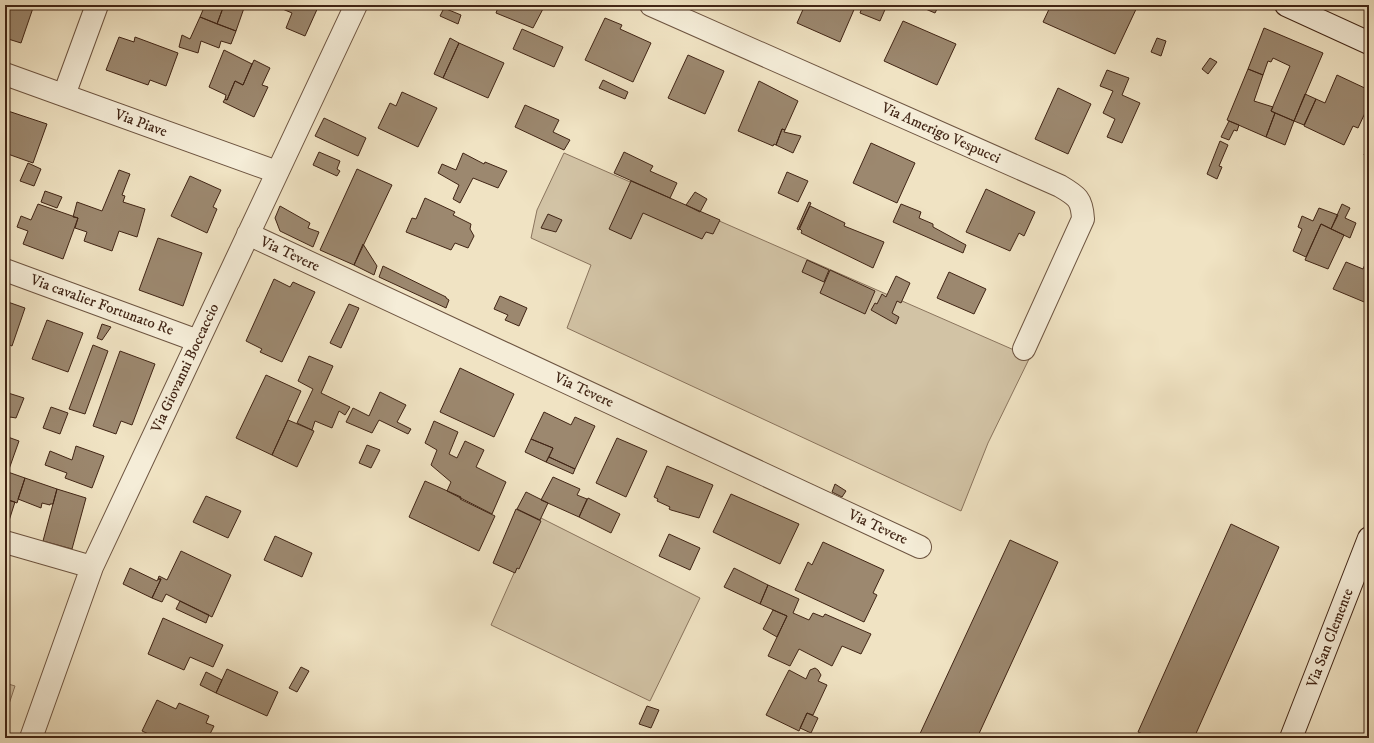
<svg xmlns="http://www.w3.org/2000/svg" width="1374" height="743" viewBox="0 0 1374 743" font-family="'IM FELL DW Pica',serif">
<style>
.green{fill:#d2c3a5;stroke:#8a745d}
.building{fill:#9c886f;stroke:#412515}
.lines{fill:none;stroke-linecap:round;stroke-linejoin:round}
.street-casing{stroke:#6d5440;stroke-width:24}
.secondary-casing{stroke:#412515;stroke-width:24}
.street{stroke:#f5edd8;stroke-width:22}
.secondary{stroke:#f5edd8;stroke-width:22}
.labels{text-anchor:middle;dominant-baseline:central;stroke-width:4;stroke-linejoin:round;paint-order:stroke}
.street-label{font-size:15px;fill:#412515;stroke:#f5edd8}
</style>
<rect width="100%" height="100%" fill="#f0e3c3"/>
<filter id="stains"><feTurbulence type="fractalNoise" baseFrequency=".005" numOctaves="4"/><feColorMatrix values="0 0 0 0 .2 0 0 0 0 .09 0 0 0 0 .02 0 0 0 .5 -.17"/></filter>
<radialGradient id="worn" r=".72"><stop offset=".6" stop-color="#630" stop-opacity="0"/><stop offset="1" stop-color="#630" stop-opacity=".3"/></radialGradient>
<path class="green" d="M564,153L1030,357L988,443L961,511L567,328L591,265L531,238L537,210Z
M539,517L700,598L650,701L491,625Z
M5,683L15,686L5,716Z"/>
<path class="building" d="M5,5H34L21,43L5,38Z
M205,5H224L217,24L200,17Z
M224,5H236L244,8L236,31L217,24Z
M273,5H319L305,36L286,28L292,13Z
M499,5H545L533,28L496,13Z
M805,5H856L840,42L797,23Z
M863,5H887L880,21L860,13Z
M916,5H939L935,13Z
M1051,5H1138L1115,54L1043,22Z
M444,8L461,15L458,24L440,16Z
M200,17L236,31L231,44L221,41L219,48L201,41L198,53L179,47L182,35L190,39Z
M605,18L622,25L620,29L651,43L633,82L585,60Z
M903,21L956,44L937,85L884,61Z
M1264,28L1323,53L1294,121L1271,111L1290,66L1273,58L1271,62L1268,61L1263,75L1248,69Z
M522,29L563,47L554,67L513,49Z
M119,37L134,42L135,37L178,53L166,86L150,80L148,85L106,70Z
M450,38L459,43L443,78L434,74Z
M1157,38L1166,41L1161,56L1151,52Z
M459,43L504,63L488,98L443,78Z
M224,50L252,64L243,85L235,81L227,100L225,99L226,95L209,87Z
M688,55L724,71L705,114L668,98Z
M1210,58L1217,62L1208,74L1202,69Z
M254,60L270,68L262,85L268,87L254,117L223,102L225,99L227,100L235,81L243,85Z
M1248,69L1263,75L1254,101L1273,107L1271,111L1275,113L1266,137L1227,120Z
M1107,70L1129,78L1122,95L1140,103L1122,143L1107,137L1115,119L1103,113L1113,91L1100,86Z
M1337,75L1369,90V103L1365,113L1358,128L1353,126L1344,145L1304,126L1316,99L1325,103Z
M603,80L628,92L625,99L599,88Z
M759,81L798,101L785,130L782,129L776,145L774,144L773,146L738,131Z
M1058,88L1091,104L1068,154L1035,139Z
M402,92L437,108L418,147L378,128L390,103L396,106Z
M1305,94L1316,99L1304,125L1294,121Z
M525,105L559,120L553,132L570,140L564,150L515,127Z
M5,110L47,124L33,163L5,153Z
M1275,113L1294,121L1285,145L1266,137Z
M324,118L366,138L358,156L315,136Z
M1229,121L1239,125L1237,131L1234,130L1229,140L1221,137Z
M782,129L785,130L784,132L801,136L793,153L776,145Z
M1220,141L1228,145L1219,166L1222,167L1217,179L1207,174Z
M871,143L915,163L897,203L853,183Z
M1369,143V157L1364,155Z
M319,152L340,161L337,169L340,171L337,176L313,165Z
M624,152L653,166L650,171L677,183L670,198L614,173Z
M463,153L484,164L485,162L507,171L498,188L473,178L460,203L453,199L459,185L438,173L442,164L456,170Z
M28,163L41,169L34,186L20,181Z
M357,169L392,185L354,265L320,250Z
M119,170L130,174L122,195L125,196L123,202L145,209L137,237L119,231L112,251L84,241L87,232L75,228L78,218L73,217L77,202L102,211Z
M787,172L808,181L798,202L778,193Z
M190,176L221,190L213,207L217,209L207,233L171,216Z
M631,181L720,220L713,234L706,232L702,239L643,213L631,239L609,229Z
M986,189L1035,212L1024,236L1019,233L1010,251L966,232Z
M45,191L62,197L57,208L41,202Z
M695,192L707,199L700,212L686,205Z
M425,198L455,212L453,215L471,224L470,229L474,236L468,248L455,243L451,250L406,232L412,218L416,219Z
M809,202L811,203L799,230L797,229Z
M38,204L78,218L63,259L23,244L28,231L17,227L21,216L31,220Z
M901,204L921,212L919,218L933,224V227L966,245L963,253L893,222Z
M1342,204L1350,208L1345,218L1356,223L1350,238L1331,229Z
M280,206L310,223L308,228L319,232L313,247L280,231L275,218Z
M810,206L845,223L844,226L884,242L873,268L801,233L802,231L799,228Z
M1319,208L1338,215L1331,229L1321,224L1306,257L1293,251L1302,229L1298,227L1302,216L1313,221Z
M548,214L562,220L556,232L541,228Z
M1321,224L1344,235L1328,269L1305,260Z
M158,238L202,253L183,306L139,290Z
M363,244L377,266L374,275L354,265Z
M1369,255V304L1333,289L1346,262L1363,269Z
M807,260L829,270L824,282L802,272Z
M383,266L446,297V298L449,300L446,308L379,277Z
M830,270L875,291L865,314L820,293Z
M949,272L986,289L974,314L937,298Z
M896,276L910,283L901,303L897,301L892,313L899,317L896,324L871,310L875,303L877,304L882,294L886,297Z
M274,279L290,287L293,282L315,292L282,362L260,352L262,349L246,341Z
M500,296L527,308L519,326L505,320L508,315L494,309Z
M5,301L25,308L12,346L5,343Z
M349,304L359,308L341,348L330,343Z
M47,320L83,333L68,372L32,359Z
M102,324L111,327L102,340L97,338Z
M93,345L108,351L85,414L69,409Z
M120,351L155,364L132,425L121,421L116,434L93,426Z
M309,356L333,366L321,393L350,407L345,415L339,411L332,428L315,421L312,430L297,423L313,389L298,381Z
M460,368L514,394L494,437L440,412Z
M266,375L301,391L272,455L236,438Z
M5,392L24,398L16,418L10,417L8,423L5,422Z
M380,392L406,405L397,422L411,429L408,434L379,420L372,433L346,422L353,408L369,416Z
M51,407L68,413L60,434L43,428Z
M544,412L571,425L575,417L595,426L575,469L549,457L553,448L531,439Z
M288,420L314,431L297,467L272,455Z
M434,421L458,432L449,454L457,458L465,441L484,450L476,467L506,482L492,514L447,491L451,482L431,465L437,450L425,443Z
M5,436L19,441L8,472L5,471Z
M617,438L647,451L626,497L596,483Z
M531,439L553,448L546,462L525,452Z
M367,445L380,450L371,468L359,463Z
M76,446L104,456L92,488L65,478L67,473L45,465L50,451L72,460Z
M549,457L575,469L573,474L546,462Z
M667,466L713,485L699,518L671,510L669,509L670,507L657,501L658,499L654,497Z
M5,471L25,478L17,503L5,499Z
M553,477L580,489L577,495L587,499L579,517L541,500Z
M25,478L57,489L53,504H50V505L42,503L41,508L18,499Z
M425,481L461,497L460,499L495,516L479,551L409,517Z
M835,484L846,491L842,497L832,492Z
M57,489L86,498L72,549L43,541Z
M526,492L548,503L540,520L517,509Z
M731,494L799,524L780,564L713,532Z
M206,496L241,511L228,538L193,522Z
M588,498L620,514L611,533L579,517Z
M5,499L15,502L7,527H5Z
M516,509L541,521L519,569L517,568L515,573L493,563Z
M1231,524L1279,547L1194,738H1151L1138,732Z
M669,534L700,548L690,570L659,556Z
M275,536L312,553L302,577L264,560Z
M1010,540L1058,562L977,738H918Z
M823,542L884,570L873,593L877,595L864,622L795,590L808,562L812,565Z
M181,551L231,575L212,617L166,594L162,602L152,598L161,579H158L159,576L167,580Z
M130,568L157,581L158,579H161L152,598L123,584Z
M734,568L768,585L760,604L724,587Z
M768,585L799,599L793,613L809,620L813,613L823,617L825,614L871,634L861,654L842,646L832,666L799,649L790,666L768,656L787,616L760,604Z
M180,601L209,615L206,623L176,609Z
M773,610L787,616L777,637L763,629Z
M163,618L223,645L213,667L190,657L184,670L148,654Z
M301,667L309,671L297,692L289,688Z
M815,668L818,670L821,675L818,681L827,685L813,715L807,713L799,731L766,715L789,670L806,679L810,670Z
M227,669L278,692L267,716L216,693Z
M206,672L222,680L216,693L200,685Z
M157,700L176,709L179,703L209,716L206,723L214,726L208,738H157L142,731Z
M647,706L659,710L651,728L639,724Z
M807,713L818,718L811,733L800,728Z"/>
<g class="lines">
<defs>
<path id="street" d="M651,5L1060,186C1077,196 1082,199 1083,219L1024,349
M5,74L277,172
M64,95L97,5
M248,234L920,547
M5,270L198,341
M5,542L92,567
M31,738L92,567L356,5"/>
<path id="secondary" d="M1286,5L1369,43
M1291,738L1369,538"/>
</defs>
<use href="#street" class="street-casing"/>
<use href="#secondary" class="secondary-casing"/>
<use href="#street" class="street"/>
<use href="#secondary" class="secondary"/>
</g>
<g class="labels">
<g class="street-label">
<text transform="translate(141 123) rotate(20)">Via Piave</text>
<text transform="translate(941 133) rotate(24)">Via Amerigo Vespucci</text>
<text transform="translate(290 254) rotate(25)">Via Tevere</text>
<text transform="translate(102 305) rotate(20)">Via cavalier Fortunato Re</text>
<text transform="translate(185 368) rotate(-65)">Via Giovanni Boccaccio</text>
<text transform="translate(584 390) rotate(25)">Via Tevere</text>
<text transform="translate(878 527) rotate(25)">Via Tevere</text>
<text transform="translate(1330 638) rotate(-69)">Via San Clemente</text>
</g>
</g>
<rect width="1374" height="743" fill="none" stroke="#f0e3c3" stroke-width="20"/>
<rect x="6" y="6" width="1362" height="731" fill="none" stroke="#412515" stroke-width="2"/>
<rect x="10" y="10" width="1354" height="723" fill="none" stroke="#412515"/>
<rect width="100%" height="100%" filter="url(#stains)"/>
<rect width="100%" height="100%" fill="url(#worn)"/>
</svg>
